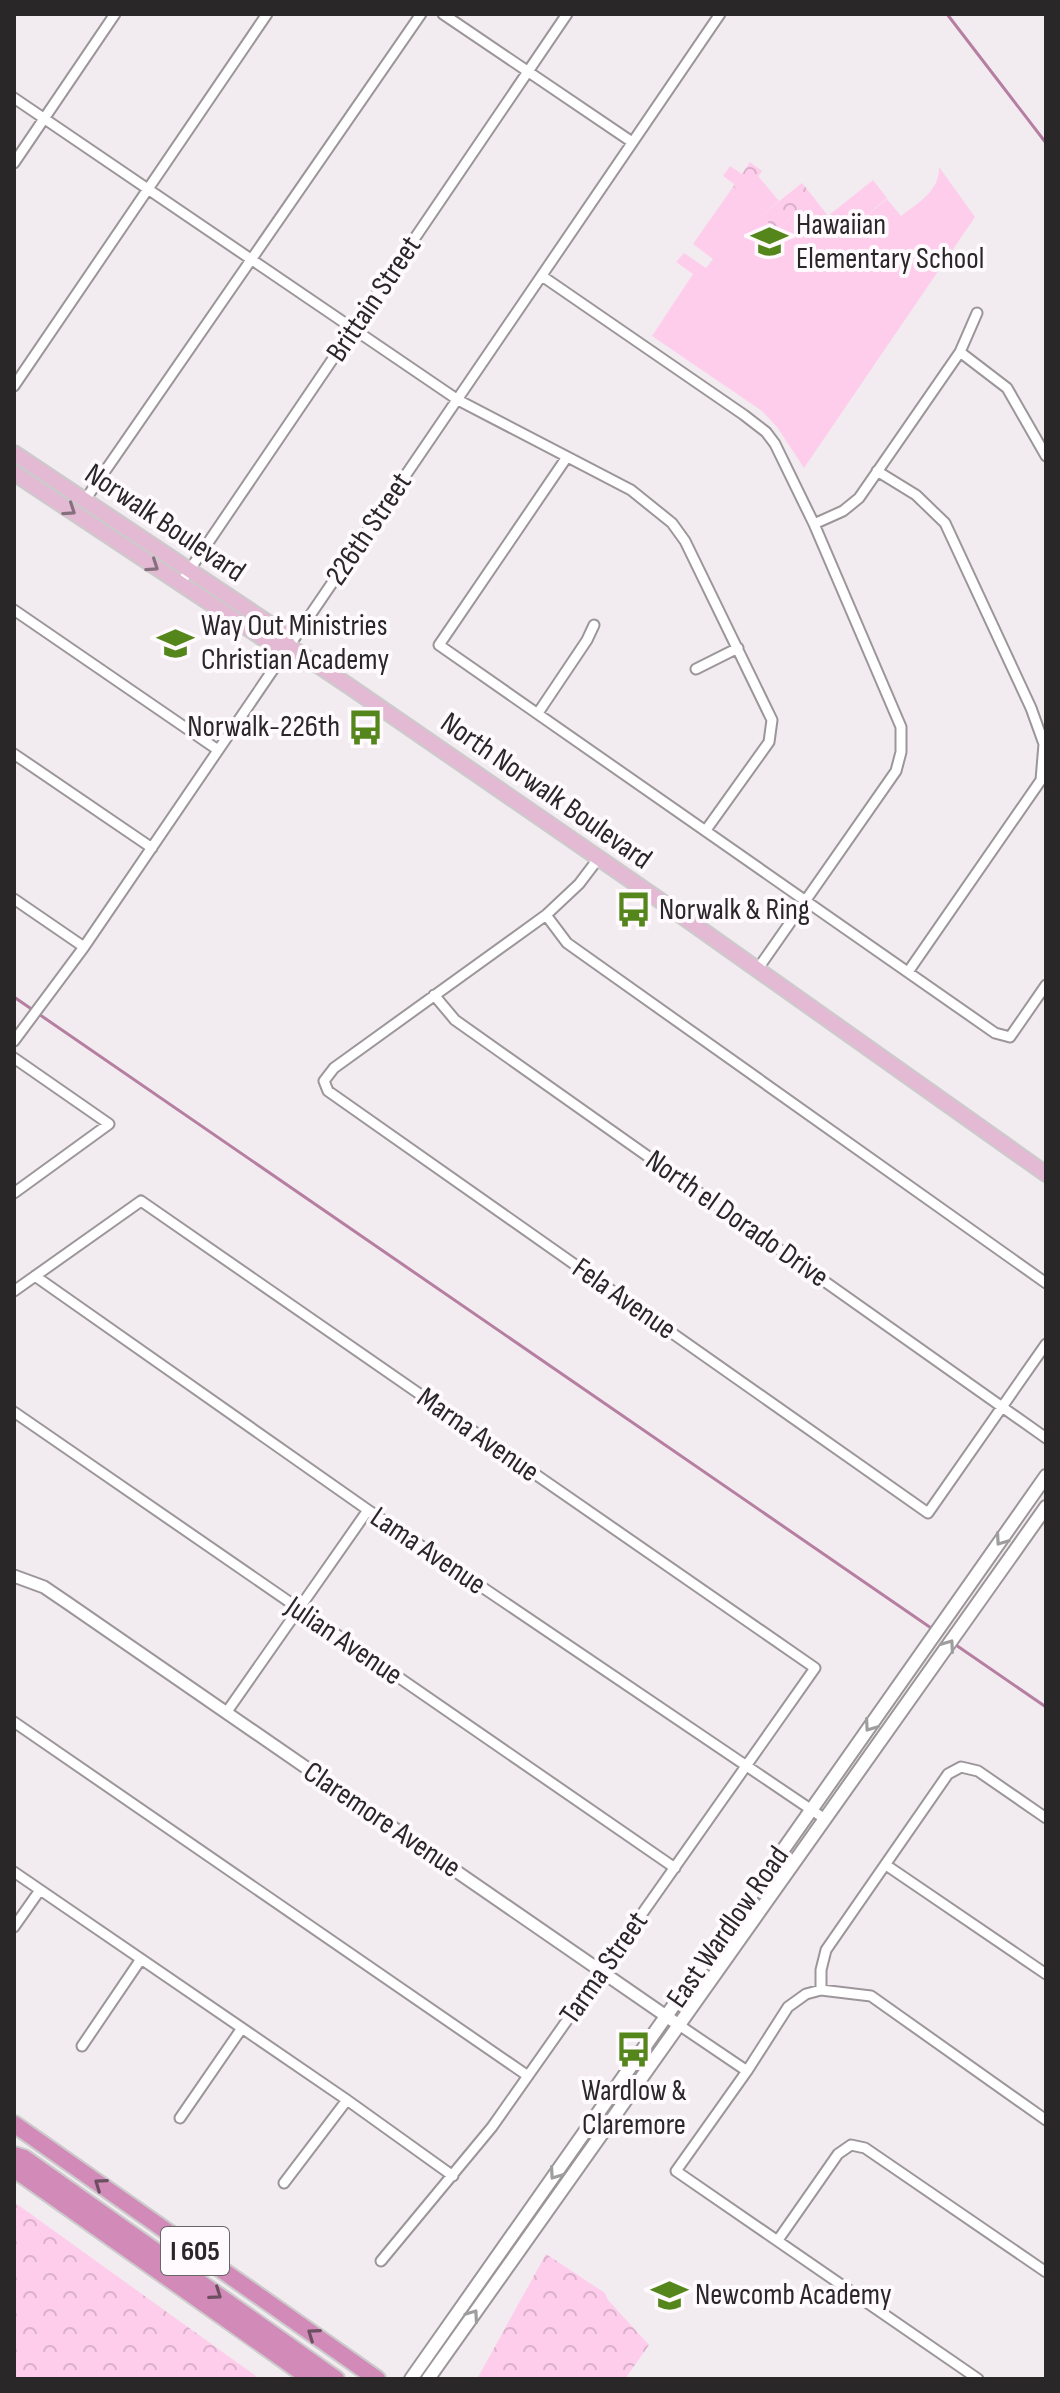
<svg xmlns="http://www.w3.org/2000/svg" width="1060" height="2393" viewBox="0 0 1060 2393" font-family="'Sofia Sans Condensed',sans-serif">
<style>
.park{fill:url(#park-crowns)}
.garden{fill:#fecdeb}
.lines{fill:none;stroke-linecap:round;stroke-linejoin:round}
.stream{stroke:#b67ea1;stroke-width:3}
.minor-casing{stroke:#9c969a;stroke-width:13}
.tertiary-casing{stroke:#9c969a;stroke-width:15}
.secondary-casing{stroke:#9c969a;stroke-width:16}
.primary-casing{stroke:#cccbcb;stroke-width:18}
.motorway-casing{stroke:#cccbcb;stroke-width:20}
.minor{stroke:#fff;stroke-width:9}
.tertiary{stroke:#fff;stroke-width:11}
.secondary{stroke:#fff;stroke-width:12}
.primary{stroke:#e4b9d4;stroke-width:14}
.motorway{stroke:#d28bb8;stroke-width:16}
.oneway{stroke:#86707e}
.oneway2{stroke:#9f9e9e}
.oneway3{stroke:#6d4f62}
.labels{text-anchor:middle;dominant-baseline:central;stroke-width:8;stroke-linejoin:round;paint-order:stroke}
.shield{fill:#fffafd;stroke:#696668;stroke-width:2}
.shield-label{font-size:28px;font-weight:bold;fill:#292728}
.poi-label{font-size:30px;fill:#292728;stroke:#fffafd;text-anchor:start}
.street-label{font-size:30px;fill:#292728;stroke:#fffafd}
</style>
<defs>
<pattern id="park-crowns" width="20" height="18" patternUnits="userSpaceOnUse" patternTransform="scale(2)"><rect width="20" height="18" fill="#fecdeb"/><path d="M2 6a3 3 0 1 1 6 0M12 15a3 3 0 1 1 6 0" fill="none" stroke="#dab0ca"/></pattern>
</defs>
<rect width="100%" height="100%" fill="#f2ecf0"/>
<path class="park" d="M750,162L762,171L745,195L733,187L734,184L723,176L730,166L742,174Z
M802,183L815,199L775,231L762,215Z
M14,2202L260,2379H14Z
M546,2254L605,2293L608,2300L649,2345L625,2379H477Z"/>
<path class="garden" d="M939,167L975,217L804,468L777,427L762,411L652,336L693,274L676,262L684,253L706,268L713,259L693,244L733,187L745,195L758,176L779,201L762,215L775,231L815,199L828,216L873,180L887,198L854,226L887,199L901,216C918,203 940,191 939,167Z"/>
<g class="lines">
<path class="stream" d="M947,14L1046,143
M14,997L934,1630
M953,1643L1046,1707"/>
<defs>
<path id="minor" d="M443,14L632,142
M14,98L458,400L631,490L672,523L685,541L772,720L769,742L706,830
M14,163L115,14
M542,276L744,415L766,432L775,444L814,524L901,727V752L896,771L757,970
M960,352L1007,388L1046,456
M14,386L267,14
M567,457L439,645L995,1033L1010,1037L1046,985
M877,471L916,495L945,523L1031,708L1044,744L1041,780L908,972
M85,500L421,14
M814,524L843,511L859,498L960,352L977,313
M180,584L567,14
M14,610L218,750
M696,669L738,648
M538,713L587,640L594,625
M14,754L152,848
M598,859L579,884L546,915L334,1068L324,1081L328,1091L928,1513L1046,1344
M14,899L84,947
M546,915L567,943L1046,1283
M434,995L455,1020L1046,1438
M14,1041L84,947L720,14
M14,1058L109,1124L14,1193
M35,1276L368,1510L825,1819
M14,1291L141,1201L815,1668L492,2127L381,2261
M14,1412L675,1868
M226,1713L368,1510
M14,1722L528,2076
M886,1865L1046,1974
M14,1872L347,2100L453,2176
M14,1927L40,1890
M821,1990L871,1996L1046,2120
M679,2025L747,2071
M82,2046L141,1959
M180,2118L242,2028
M284,2183L347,2100
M778,2240L838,2154L851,2145L865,2148L1046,2272
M978,2379L676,2171L747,2071L788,2007L806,1994L821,1990V1970L826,1950L948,1774L961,1767L978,1771L1046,1818"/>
<path id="tertiary" d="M14,1576L44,1587L69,1604L679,2025"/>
<path id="secondary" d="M411,2379L1046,1476
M428,2379L1046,1507"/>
<path id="primary" d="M14,453L282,632L289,646
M14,473L273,645L289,646L349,686L658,899L1046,1174"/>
<path id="motorway" d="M14,2124L377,2379
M14,2155L24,2158L336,2379
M14,2169L311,2379"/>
</defs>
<use href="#minor" class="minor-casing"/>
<use href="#tertiary" class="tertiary-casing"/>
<use href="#secondary" class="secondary-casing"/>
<use href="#primary" class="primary-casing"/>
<use href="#motorway" class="motorway-casing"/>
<use href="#minor" class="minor"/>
<use href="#tertiary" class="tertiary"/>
<use href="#secondary" class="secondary"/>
<use href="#primary" class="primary"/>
<use href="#motorway" class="motorway"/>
</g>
<defs><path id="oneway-chevron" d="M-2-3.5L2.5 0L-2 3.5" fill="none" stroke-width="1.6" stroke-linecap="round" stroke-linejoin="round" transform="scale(2)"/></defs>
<g class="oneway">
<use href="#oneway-chevron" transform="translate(70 510) rotate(34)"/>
<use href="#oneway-chevron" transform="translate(153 566) rotate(34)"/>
</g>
<g class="oneway2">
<use href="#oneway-chevron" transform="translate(1001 1540) rotate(125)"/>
<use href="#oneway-chevron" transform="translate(949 1645) rotate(-55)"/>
<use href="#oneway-chevron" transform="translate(870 1726) rotate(125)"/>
<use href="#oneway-chevron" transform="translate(555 2174) rotate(125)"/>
<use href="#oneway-chevron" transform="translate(473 2315) rotate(-55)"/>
</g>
<g class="oneway3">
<use href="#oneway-chevron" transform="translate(100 2184) rotate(-145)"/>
<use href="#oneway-chevron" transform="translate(216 2294) rotate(35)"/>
<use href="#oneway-chevron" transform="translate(313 2334) rotate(-145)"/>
</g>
<defs>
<symbol id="school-bare" viewBox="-9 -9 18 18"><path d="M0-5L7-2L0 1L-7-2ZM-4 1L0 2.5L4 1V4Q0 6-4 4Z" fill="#55861b" stroke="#fffafd" stroke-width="2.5" paint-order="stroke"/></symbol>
<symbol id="bus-bare" viewBox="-9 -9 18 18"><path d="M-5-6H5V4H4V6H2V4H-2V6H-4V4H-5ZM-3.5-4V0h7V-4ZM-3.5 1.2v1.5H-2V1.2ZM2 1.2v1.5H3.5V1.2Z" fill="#55861b" stroke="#fffafd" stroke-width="2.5" paint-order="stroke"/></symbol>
</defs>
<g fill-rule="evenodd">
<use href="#school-bare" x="744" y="216" width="51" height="51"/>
<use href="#school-bare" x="150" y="618" width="51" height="51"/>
<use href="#bus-bare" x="340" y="702" width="51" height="51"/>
<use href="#bus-bare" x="608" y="884" width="51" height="51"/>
<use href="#bus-bare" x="608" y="2024" width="51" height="51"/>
<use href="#school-bare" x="644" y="2270" width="51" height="51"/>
</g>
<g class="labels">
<rect class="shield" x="161" y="2227" width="68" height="48" rx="6"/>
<g class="shield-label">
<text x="195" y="2251">I 605</text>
</g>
<g class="poi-label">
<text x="796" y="225">Hawaiian<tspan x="796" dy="34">Elementary School</tspan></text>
<text x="201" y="626">Way Out Ministries<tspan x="201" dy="34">Christian Academy</tspan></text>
<text x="340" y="727" text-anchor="end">Norwalk-226th</text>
<text x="659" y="910">Norwalk &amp; Ring</text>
<text x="634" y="2091" text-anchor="middle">Wardlow &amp;<tspan x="634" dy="34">Claremore</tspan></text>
<text x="695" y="2295">Newcomb Academy</text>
</g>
<g class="street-label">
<text transform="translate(374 299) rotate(-56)">Brittain Street</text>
<text transform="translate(165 523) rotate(34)">Norwalk Boulevard</text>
<text transform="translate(369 529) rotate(-56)">226th Street</text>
<text transform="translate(546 791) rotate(35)">North Norwalk Boulevard</text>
<text transform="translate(737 1219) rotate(35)">North el Dorado Drive</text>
<text transform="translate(624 1299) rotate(35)">Fela Avenue</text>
<text transform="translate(478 1435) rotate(35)">Marna Avenue</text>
<text transform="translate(428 1551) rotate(34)">Lama Avenue</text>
<text transform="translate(344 1641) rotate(34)">Julian Avenue</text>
<text transform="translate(382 1820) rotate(34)">Claremore Avenue</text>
<text transform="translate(728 1927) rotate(-55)">East Wardlow Road</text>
<text transform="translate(604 1968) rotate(-55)">Tarma Street</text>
</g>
</g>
<rect width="1060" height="2393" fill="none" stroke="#292728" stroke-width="32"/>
</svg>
